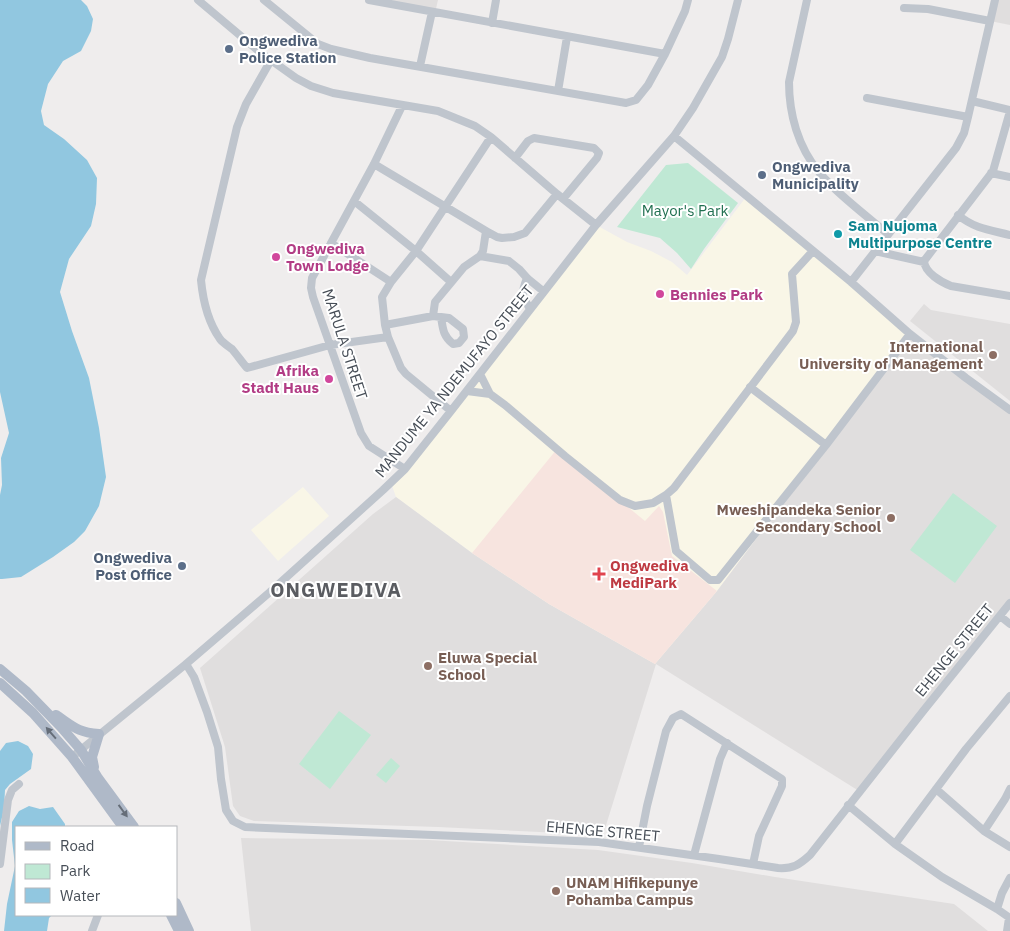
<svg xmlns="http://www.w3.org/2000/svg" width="1010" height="931" viewBox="0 0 1010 931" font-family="'IBM Plex Sans',sans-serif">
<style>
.commercial{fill:#f9f6e7}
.education{fill:#e0dede}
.medical{fill:#f7e4df}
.green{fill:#bfe8d4}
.water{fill:#91c7e0}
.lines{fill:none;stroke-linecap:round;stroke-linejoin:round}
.minor{stroke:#bfc5cd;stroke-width:8}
.major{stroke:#afb9c8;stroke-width:10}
.oneway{fill:#666e79}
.service-dot{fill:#5c6f8a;stroke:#fff;stroke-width:2}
.culture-dot{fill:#0f9aa8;stroke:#fff;stroke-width:2}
.hotel-dot{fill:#d1479c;stroke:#fff;stroke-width:2}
.education-dot{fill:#8d6e63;stroke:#fff;stroke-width:2}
.health-dot{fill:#e0444e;stroke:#fff;stroke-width:2}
.labels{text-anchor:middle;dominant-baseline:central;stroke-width:4;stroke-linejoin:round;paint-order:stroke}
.service-label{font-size:15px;font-weight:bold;fill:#4e5e75;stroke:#fff;text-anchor:start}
.park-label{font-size:15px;fill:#217051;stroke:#fff}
.culture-label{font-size:15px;font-weight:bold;fill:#0d838f;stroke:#fff;text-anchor:start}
.hotel-label{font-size:15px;font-weight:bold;fill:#b23c85;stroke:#fff;text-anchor:start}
.street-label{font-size:15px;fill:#474e57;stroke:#fff}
.education-label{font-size:15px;font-weight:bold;fill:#785e54;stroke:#fff;text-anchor:end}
.health-label{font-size:15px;font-weight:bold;fill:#be3a42;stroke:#fff;text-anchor:start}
.district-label{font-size:20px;font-weight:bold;letter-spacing:1px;fill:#5a5c61;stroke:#fff}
</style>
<rect width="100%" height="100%" fill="#efeded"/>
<path class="commercial" d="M746,197L910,334L717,591L655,664L549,604L472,553L396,497L391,483L596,225L627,242L651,251L672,262L687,275Z
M303,487L329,516L278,561L251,530Z"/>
<path class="education" d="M369,0H438L435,13Z
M995,0H1010V25L990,21Z
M924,304L931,310L1010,324V401L910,321Z
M910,334L1010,410V603L859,791L656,664L603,835L438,827L254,821L240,816L233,806L225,747L200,668L373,514L396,497L472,553L549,604L655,664L717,591Z
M241,838L428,840L598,850L692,863L775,877L954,904L988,931H251Z"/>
<path class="medical" d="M557,449L645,521L659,506L663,512L672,556L717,591L655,664L549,604L472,553Z"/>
<path class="green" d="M688,163L738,203L704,249L691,269L677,253L660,238L617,227L666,165Z
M953,493L997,526L955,583L910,550Z
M339,711L371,735L330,789L299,764Z
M391,758L400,766L386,783L376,775Z"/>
<path class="water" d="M0,0H81L87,6L93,19L91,31L81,51L63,61L48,84L41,111L44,125L64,139L87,160L97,178L96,204L91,226L69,259L60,292L72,331L89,378L99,428L106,477L99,506L85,531L74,542L53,557L21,577L2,579H0V495L2,485L1,458L9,433L0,392Z
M18,741L28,746L33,754L31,769L10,784L5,790L4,809L0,826V751L6,743Z
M29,806L40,809L53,807L65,824V827H16V915H52L49,918L47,931H4L7,904L15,866L12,840V822L19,811Z"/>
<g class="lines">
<path class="minor" d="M198,0L261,53L296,78L311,86L333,93L438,111L475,126L491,137L557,194L596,225
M264,0L318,44L331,49L370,58L626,103L636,100L648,85L665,54L685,11L688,0
M369,0L665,54
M807,0L789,82C789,114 798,147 819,172C823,178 830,183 835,189C852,205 870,219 888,234
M904,8L928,9L990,21
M492,23L496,0
M271,60L246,104L237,127L201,280C203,301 208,322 220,339C223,343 228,346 232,349C237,355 242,362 247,368L330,345L388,337
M420,66L432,12
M558,91L567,37
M867,98L968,117
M972,101L1010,110
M402,106L374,164L312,278L311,288L313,297L361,433L369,446L405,469
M1010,111L993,171L924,261C925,273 941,282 951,286L1010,296
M674,136L851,282L910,334L966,378L1010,410
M515,158L528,141L534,138L594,148L599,153L597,158L563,199
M374,164L486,231L497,237L502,238L514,237L525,233L557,194
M991,173L1010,177
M354,201L416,251L451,282
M958,215C975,229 990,230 1010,235
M331,243L391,282
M875,251L924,262
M480,256L509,261L519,269L527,278L543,291
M527,278C521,294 521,294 530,309
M851,282L956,148L964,133L968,117L995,0
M433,316L435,302L464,267L480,256L483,251L486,231
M385,325L433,316L449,318L463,329L464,337L459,343L453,344C443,336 443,329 441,317
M480,374L490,394L505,405L565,456L620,500L635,506L653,503L666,495L674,488L793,331L796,322L792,274L812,252
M750,387L826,445
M467,391L490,394
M451,411L406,374L401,368L388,337L385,325L382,297L391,282L416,251L491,137
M666,495L676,551L710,580H718L826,445L910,334
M1000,616L1010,624
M186,664L194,677L207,712L218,747L221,779L226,810L233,821L245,827L599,842L719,859L778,868C793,869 799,865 810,855L924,710L1010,603
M72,757L186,664L270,592L383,490L405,469L451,411L596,225L674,136L693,108L722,57L728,39L738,0
M936,789L984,831L1010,847
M848,805L895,844L942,877L997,909L1010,918
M984,831L1005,799L1010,789
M895,844L966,749L1010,696
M639,847L647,806L666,731L673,718L681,714L782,779V786L759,836L753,864
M694,855L720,759L727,743
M0,864L8,800L12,790L19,784
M997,909L1002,893L1010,878
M92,931L98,915
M1007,931L1009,918"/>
<path class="major" d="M0,669L26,691L61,727L81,750L98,778L134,827
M0,683L33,713L72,757L123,827
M56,715C74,727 77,732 99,734L92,757L94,767
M176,903L189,931
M171,915L179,931"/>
</g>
<defs><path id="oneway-solid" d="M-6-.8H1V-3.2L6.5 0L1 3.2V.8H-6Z" transform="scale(1.25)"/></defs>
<g class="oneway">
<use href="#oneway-solid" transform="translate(51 733) rotate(-131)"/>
<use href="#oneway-solid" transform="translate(123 811) rotate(54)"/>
</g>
<g class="service-dot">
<circle cx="229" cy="49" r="5"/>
<circle cx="762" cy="175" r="5"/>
<circle cx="182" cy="566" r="5"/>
</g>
<circle class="culture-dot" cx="838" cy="234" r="5"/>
<g class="hotel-dot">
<circle cx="276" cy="257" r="5"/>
<circle cx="660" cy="294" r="5"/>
<circle cx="329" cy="379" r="5"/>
</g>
<g class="education-dot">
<circle cx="993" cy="355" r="5"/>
<circle cx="891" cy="518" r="5"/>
<circle cx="428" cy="666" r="5"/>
<circle cx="556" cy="891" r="5"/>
</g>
<path class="health-dot" d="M596.5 566.5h5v5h5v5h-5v5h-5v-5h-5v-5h5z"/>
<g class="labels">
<g class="service-label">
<text x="239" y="40">Ongwediva<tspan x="239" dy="17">Police Station</tspan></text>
<text x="772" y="166">Ongwediva<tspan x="772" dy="17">Municipality</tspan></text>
<text x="172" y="557" text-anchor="end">Ongwediva<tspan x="172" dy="17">Post Office</tspan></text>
</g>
<g class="park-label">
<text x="685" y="210">Mayor's Park</text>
</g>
<g class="culture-label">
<text x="848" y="225">Sam Nujoma<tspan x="848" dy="17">Multipurpose Centre</tspan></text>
</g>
<g class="hotel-label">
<text x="286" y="248">Ongwediva<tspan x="286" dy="17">Town Lodge</tspan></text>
<text x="670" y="294">Bennies Park</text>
<text x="319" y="370" text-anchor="end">Afrika<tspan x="319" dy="17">Stadt Haus</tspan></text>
</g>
<g class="street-label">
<text transform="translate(345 344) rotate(72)">MARULA STREET</text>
<text transform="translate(454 381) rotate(-51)">MANDUME YA NDEMUFAYO STREET</text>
<text transform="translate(954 650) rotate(-51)">EHENGE STREET</text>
<text transform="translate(603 831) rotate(5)">EHENGE STREET</text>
</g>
<g class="education-label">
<text x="983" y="346">International<tspan x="983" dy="17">University of Management</tspan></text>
<text x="881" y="509">Mweshipandeka Senior<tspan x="881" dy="17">Secondary School</tspan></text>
<text x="438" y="657" text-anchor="start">Eluwa Special<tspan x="438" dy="17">School</tspan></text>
<text x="566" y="882" text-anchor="start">UNAM Hifikepunye<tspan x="566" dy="17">Pohamba Campus</tspan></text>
</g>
<g class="health-label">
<text x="610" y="565">Ongwediva<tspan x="610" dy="17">MediPark</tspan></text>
</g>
<g class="district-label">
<text x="336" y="589">ONGWEDIVA</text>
</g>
</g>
<rect x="15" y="826" width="162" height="90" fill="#ffffff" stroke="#b5b8bc"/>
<rect x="25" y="842" width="25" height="8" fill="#afb9c8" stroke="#b5b8bc"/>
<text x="60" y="851" font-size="15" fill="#474e57">Road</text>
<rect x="25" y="864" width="25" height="15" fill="#bfe8d4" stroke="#b5b8bc"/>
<text x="60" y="876" font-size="15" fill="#474e57">Park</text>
<rect x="25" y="888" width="25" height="15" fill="#91c7e0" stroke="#b5b8bc"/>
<text x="60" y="901" font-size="15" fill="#474e57">Water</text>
</svg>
